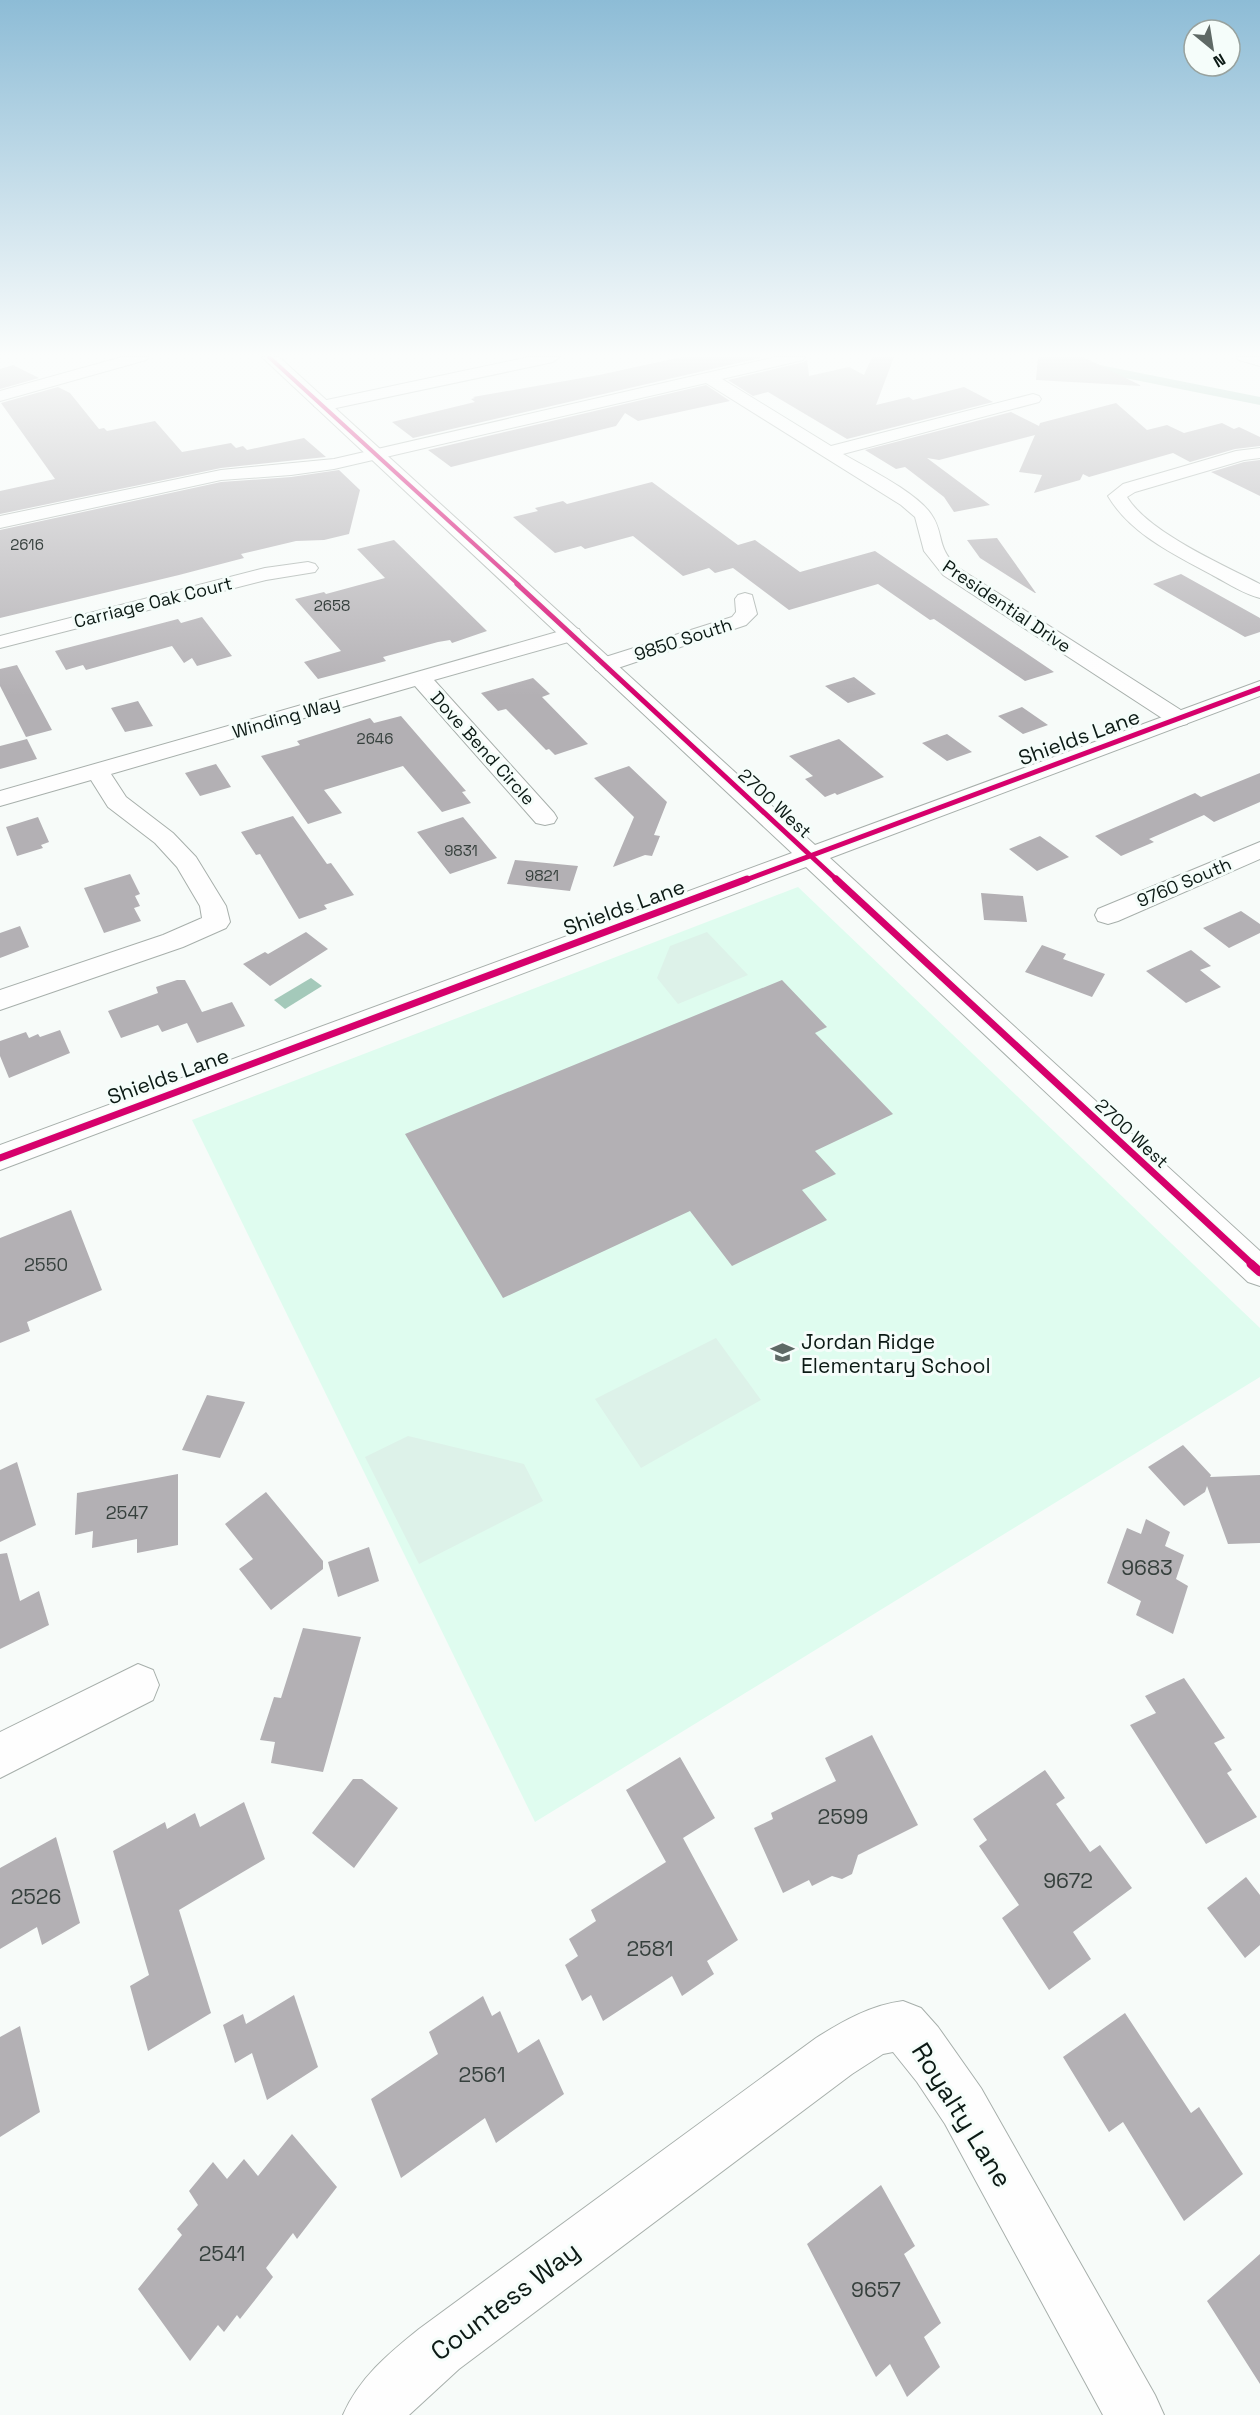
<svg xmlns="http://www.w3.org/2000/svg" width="1260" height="2415" viewBox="0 0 1260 2415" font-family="'Space Grotesk',sans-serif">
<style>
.built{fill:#dffcef}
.green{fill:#ddf2e9}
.water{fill:#a4c9ba}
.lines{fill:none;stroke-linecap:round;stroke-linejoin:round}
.canal{fill:#a4c9ba;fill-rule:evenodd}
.building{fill:#b3b0b4}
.minor-casing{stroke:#a7afab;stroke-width:2}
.major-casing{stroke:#a7afab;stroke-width:2}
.minor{fill:#fefefe;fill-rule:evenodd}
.major{fill:#fefefe;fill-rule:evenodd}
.cycleway-far3-casing{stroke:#f5fdfa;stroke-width:6}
.cycleway-far2-casing{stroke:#f5fdfa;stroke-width:8}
.cycleway-far1-casing{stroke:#f5fdfa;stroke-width:10}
.cycleway-casing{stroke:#f5fdfa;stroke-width:13}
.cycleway-far3{stroke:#d6006c;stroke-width:4}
.cycleway-far2{stroke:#d6006c;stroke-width:5}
.cycleway-far1{stroke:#d6006c;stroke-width:7}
.cycleway{stroke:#d6006c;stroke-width:9}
.labels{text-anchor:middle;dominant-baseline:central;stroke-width:6;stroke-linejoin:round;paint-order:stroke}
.far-number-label{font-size:15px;fill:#36403d}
.far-street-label{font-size:18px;fill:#0c1a15;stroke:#f5fdfa}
.number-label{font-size:18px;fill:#36403d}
.street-label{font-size:21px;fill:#0c1a15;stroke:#f5fdfa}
.poi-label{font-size:21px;fill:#0c1a15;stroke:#f5fdfa;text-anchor:start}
.near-number-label{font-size:21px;fill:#36403d}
.near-street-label{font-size:26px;fill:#0c1a15;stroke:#f5fdfa}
</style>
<rect width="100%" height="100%" fill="#f7fbf9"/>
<path class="built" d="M798,887L1260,1328V1377L535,1822L192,1120Z"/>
<path class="green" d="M707,932L748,975L678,1004L657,978L670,946Z
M716,1338L761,1400L641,1468L595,1399Z
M408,1436L524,1464L543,1501L419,1564L365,1457Z"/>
<path class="water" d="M311,978L322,986L285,1009L274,1000Z"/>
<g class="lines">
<path class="canal" d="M1075,360L1260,397V405L1070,367L1068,364Z"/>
</g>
<path class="building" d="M682,357H764L413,438L392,422L475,402L471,399L475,398L473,397L599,375Z
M872,357H894L876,405L909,397L913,400L964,387L993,402L847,439L768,392L753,396L728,380L804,362L807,359L809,376L849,367L864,375Z
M1038,357H1083L1142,386L1036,380Z
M13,365L39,378L0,389V369Z
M706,385L730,401L638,421L625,413L616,426L451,467L428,450Z
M58,387L70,393L99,429L104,428L107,431L155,421L182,452L231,443L236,448L243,446L247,450L304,438L326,457L221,468L0,514V491L55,479L1,403Z
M1116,403L1147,430L1167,425L1184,433L1222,423L1234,429L1239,427L1260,437V446L1235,449L1190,462L1173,453L1089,477L1083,474L1080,480L1034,493L1042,475L1019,472L1035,435L939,460L927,458L990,505L954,512L944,497L905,467L896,469L865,450L1011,412L1039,426L1040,423Z
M1260,460V496L1211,472L1244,462Z
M339,470L360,490L349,534L324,540L296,541L241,554L244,558L179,575L0,618V530L221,482L291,477Z
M652,482L738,545L755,540L800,572L875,551L1054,672L1025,681L934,619L930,620L878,584L789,610L733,568L715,573L709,568L683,576L633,536L585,549L581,546L555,553L513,517L538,511L535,508L563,501L567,504Z
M997,538L1036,593H1035L980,558L967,540Z
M394,540L487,631L452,643L450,640L438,642L383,657L386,661L318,679L304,662L341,651L295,599L324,592L326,594L385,578L357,549Z
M1181,574L1260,618V632L1245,637L1153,584Z
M202,617L232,656L197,666L192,658L184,663L172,646L86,670L83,665L66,670L55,651L178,619L181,623Z
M17,665L52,730L26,737L0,686V669Z
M854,677L876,694L848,703L825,686Z
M533,678L550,694L542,697L588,744L555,755L549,749L546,750L506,709L498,711L481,693Z
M138,701L153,726L125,732L111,708Z
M1022,707L1048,725L1023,734L998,716Z
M401,716L466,791L462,792L471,803L442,812L403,766L324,790L342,813L308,824L261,756L300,745L297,741L370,718L374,723Z
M947,734L972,752L947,761L922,743Z
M27,739L37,759L0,769V746Z
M839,739L884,777L837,795L835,793L825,797L805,779L813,776L789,756Z
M216,764L231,787L200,796L185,773Z
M629,766L667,802L654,835L660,836L652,856L645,855L613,867L634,817L594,778Z
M1260,773V802L1214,822L1204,815L1149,839L1154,842L1121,856L1095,836L1195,793L1201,797Z
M293,816L327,864L331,863L354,895L324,905L327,909L299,919L260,854L256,855L241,832Z
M38,817L49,842L41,845L43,848L17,856L6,827Z
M463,817L497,858L450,874L417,832Z
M1040,836L1069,857L1037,871L1009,849Z
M515,860L578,866L570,891L507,884Z
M130,874L140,894L135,896L140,906L134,908L141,921L104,933L84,888Z
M981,893L1023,896L1027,922L984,920Z
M1241,911L1260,924V933L1229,948L1203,928Z
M20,926L29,947L0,958V933Z
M306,932L328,949L270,986L243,964L265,952L268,954Z
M1042,945L1066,954L1063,959L1105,974L1092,997L1025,972Z
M1191,950L1211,966L1200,970L1221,987L1186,1003L1146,971Z
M177,980H185L202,1012L232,1002L245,1026L197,1043L187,1023L162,1032L158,1025L121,1038L108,1011L158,993L156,987Z
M782,980L827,1027L815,1033L893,1114L815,1151L836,1174L802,1190L827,1220L732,1266L690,1211L503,1298L405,1134Z
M60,1030L70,1053L9,1078L0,1056V1041L26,1032L29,1038L38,1034L40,1037Z
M71,1210L102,1290L27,1322L30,1331L0,1343V1238Z
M207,1395L245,1402L220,1458L182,1450Z
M1183,1445L1211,1475L1210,1477L1260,1475V1543L1228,1544L1207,1486L1205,1492L1184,1506L1148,1467Z
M17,1462L36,1525L0,1542V1470Z
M178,1474V1545L137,1553V1539L92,1548L93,1531L75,1535L77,1493Z
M266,1492L323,1561V1569L271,1610L239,1569L253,1559L225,1524Z
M1146,1519L1170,1532L1165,1546L1184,1555L1176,1579L1188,1586L1173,1634L1136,1615L1141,1601L1107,1583L1127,1528L1141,1534Z
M369,1547L379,1581L338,1597L328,1562Z
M7,1553L20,1601L39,1591L49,1625L0,1649V1554Z
M303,1628L361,1637L323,1772L271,1763L275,1742L260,1740L274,1697L281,1698Z
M1184,1678L1225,1738L1214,1743L1232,1770L1227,1773L1257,1817L1206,1844L1130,1725L1156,1713L1145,1696Z
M872,1735L918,1825L858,1855L852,1874L842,1879L832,1876L812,1886L809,1880L783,1893L754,1828L773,1819L771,1813L836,1781L825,1758Z
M680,1757L715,1818L683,1838L738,1940L707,1961L714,1974L682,1996L672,1976L603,2021L591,1995L582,2001L565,1965L578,1956L569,1939L596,1921L591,1910L666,1862L626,1790Z
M1045,1770L1065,1798L1056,1804L1090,1852L1100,1845L1132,1888L1073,1932L1091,1959L1049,1990L1002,1918L1019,1905L979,1846L987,1840L973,1819Z
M353,1779H362L398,1808L354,1868L312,1833Z
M244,1802L265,1859L179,1910L211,2013L148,2051L130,1986L149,1975L113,1851L165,1822L167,1829L195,1813L200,1827Z
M56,1837L80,1923L42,1945L37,1927L0,1949V1868Z
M1246,1877L1260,1895V1945L1245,1958L1207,1908Z
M294,1995L318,2067L267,2100L252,2053L235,2063L223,2025L243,2014L246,2024Z
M483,1996L492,2016L500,2011L518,2053L539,2039L564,2094L496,2143L485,2118L401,2178L371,2099L438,2054L429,2032Z
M1125,2013L1191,2113L1199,2107L1243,2174L1184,2221L1123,2122L1109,2132L1063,2057Z
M20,2026L40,2112L0,2137V2037Z
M292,2134L337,2187L297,2239L293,2233L266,2268L273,2277L240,2319L237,2315L224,2332L218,2325L190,2361L138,2289L182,2235L177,2229L198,2205L189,2191L213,2162L227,2179L244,2159L258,2176Z
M881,2185L915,2246L904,2254L941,2323L924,2337L940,2367L907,2397L890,2364L876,2377L807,2244Z
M1260,2254V2384L1207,2301Z"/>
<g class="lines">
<defs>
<path id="minor" d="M122,357H148L146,360L0,401V391Z
M529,357H560L553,362L322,411L314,406L322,401Z
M776,357H805L803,360L722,379L831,446L1033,394L1039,396L1041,399L1039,402L843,454C867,468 916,492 931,514C945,534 935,545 957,567L1187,714L1190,719L1187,724L1179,726L1171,724L943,575L924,551L915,517L901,505L706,383L334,469L291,475L221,480L0,528V516L221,470L334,459Z
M1237,357H1260V366L1239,360Z
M1260,448V458L1244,460L1135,492L1127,497C1148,532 1223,565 1260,584V598C1244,594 1229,584 1214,576C1176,555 1131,535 1108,496L1123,484L1236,451Z
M308,562L315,564L318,568L315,572L266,580L0,648V636L265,568Z
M745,593L752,595L757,614L746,625L612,670L604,672L596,670L593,665L596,660L732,617L736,612L735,599L738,595Z
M571,628L579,629L582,634L579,639L434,680L554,813L557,818L554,823L545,825L536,823L415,686L111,774L126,797L173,833L196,857L226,906L230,922L226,928L183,947L0,1010V990L163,935L202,918L200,906L177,867L155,843L108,807L91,780L0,806V791Z
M1260,842V859L1118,921L1108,924L1098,921L1095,915L1098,909Z
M138,1664L153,1670L159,1685L153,1700L0,1778V1732Z
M903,2001L921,2008L938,2027L981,2088L1155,2395L1164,2415H1103L945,2124L917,2082L893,2052L883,2054L852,2074L459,2369L409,2415H343C359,2378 388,2354 419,2329L816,2038C843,2021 871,2005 903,2001Z"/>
<path id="major" d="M262,357H279L815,845L1260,681V696L830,858L1260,1251V1286L1248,1282L806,867L0,1170V1145L792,853Z"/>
</defs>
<use href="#minor" class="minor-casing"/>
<use href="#major" class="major-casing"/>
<use href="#minor" class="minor"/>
<use href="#major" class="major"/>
<defs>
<path id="cycleway-far3" d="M269,357L519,585"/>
<path id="cycleway-far2" d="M517,584L838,881
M743,881L1260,688"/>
<path id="cycleway-far1" d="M836,879L1253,1265
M0,1158L747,879"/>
<path id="cycleway" d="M1251,1264L1260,1272"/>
</defs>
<use href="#cycleway-far3" class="cycleway-far3-casing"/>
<use href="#cycleway-far2" class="cycleway-far2-casing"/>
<use href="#cycleway-far1" class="cycleway-far1-casing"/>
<use href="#cycleway" class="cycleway-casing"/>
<use href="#cycleway-far3" class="cycleway-far3"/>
<use href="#cycleway-far2" class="cycleway-far2"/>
<use href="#cycleway-far1" class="cycleway-far1"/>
<use href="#cycleway" class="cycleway"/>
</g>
<linearGradient id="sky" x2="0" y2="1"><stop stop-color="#8dbcd6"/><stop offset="0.51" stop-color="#fbfdfc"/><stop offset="1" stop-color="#fbfdfc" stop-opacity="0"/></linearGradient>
<rect width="1260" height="696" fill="url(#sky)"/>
<defs>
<symbol id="school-bare" viewBox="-9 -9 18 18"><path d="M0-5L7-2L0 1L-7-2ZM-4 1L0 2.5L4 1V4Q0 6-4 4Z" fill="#5e6965" stroke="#f5fdfa" stroke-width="2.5" paint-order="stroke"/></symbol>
</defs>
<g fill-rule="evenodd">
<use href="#school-bare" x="766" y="1336" width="33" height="33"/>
</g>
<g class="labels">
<g class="far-number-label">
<text x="27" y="544">2616</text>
<text x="332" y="605">2658</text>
<text x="375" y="738">2646</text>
<text x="461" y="850">9831</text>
<text x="542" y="875">9821</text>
</g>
<g class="far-street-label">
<text transform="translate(153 602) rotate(-14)">Carriage Oak Court</text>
<text transform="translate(1007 606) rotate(34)">Presidential Drive</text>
<text transform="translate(683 639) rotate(-18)">9850 South</text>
<text transform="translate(286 717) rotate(-16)">Winding Way</text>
<text transform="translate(483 748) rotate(48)">Dove Bend Circle</text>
<text transform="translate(775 803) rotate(43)">2700 West</text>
<text transform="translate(1184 882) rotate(-23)">9760 South</text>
<text transform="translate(1132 1133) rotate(43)">2700 West</text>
</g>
<g class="number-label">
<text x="46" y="1264">2550</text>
<text x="127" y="1512">2547</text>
</g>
<g class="street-label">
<text transform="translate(1079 737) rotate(-20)">Shields Lane</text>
<text transform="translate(624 907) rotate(-20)">Shields Lane</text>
<text transform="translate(168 1076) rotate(-20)">Shields Lane</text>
</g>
<g class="poi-label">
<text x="801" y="1341">Jordan Ridge<tspan x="801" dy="24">Elementary School</tspan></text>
</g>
<g class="near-number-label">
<text x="1147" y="1567">9683</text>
<text x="843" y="1816">2599</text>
<text x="1068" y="1880">9672</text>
<text x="36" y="1896">2526</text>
<text x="650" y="1948">2581</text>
<text x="482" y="2074">2561</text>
<text x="222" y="2253">2541</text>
<text x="876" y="2289">9657</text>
</g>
<g class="near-street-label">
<text transform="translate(962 2115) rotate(58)">Royalty Lane</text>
<text transform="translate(505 2301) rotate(-37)">Countess Way</text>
</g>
</g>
<g transform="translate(1212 48) rotate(150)"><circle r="28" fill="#f5fdfa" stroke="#98a29e" stroke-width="1.5"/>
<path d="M0-4.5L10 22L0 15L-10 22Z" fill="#5e6965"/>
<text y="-9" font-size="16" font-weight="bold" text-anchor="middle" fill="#0c1a15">N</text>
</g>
</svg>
